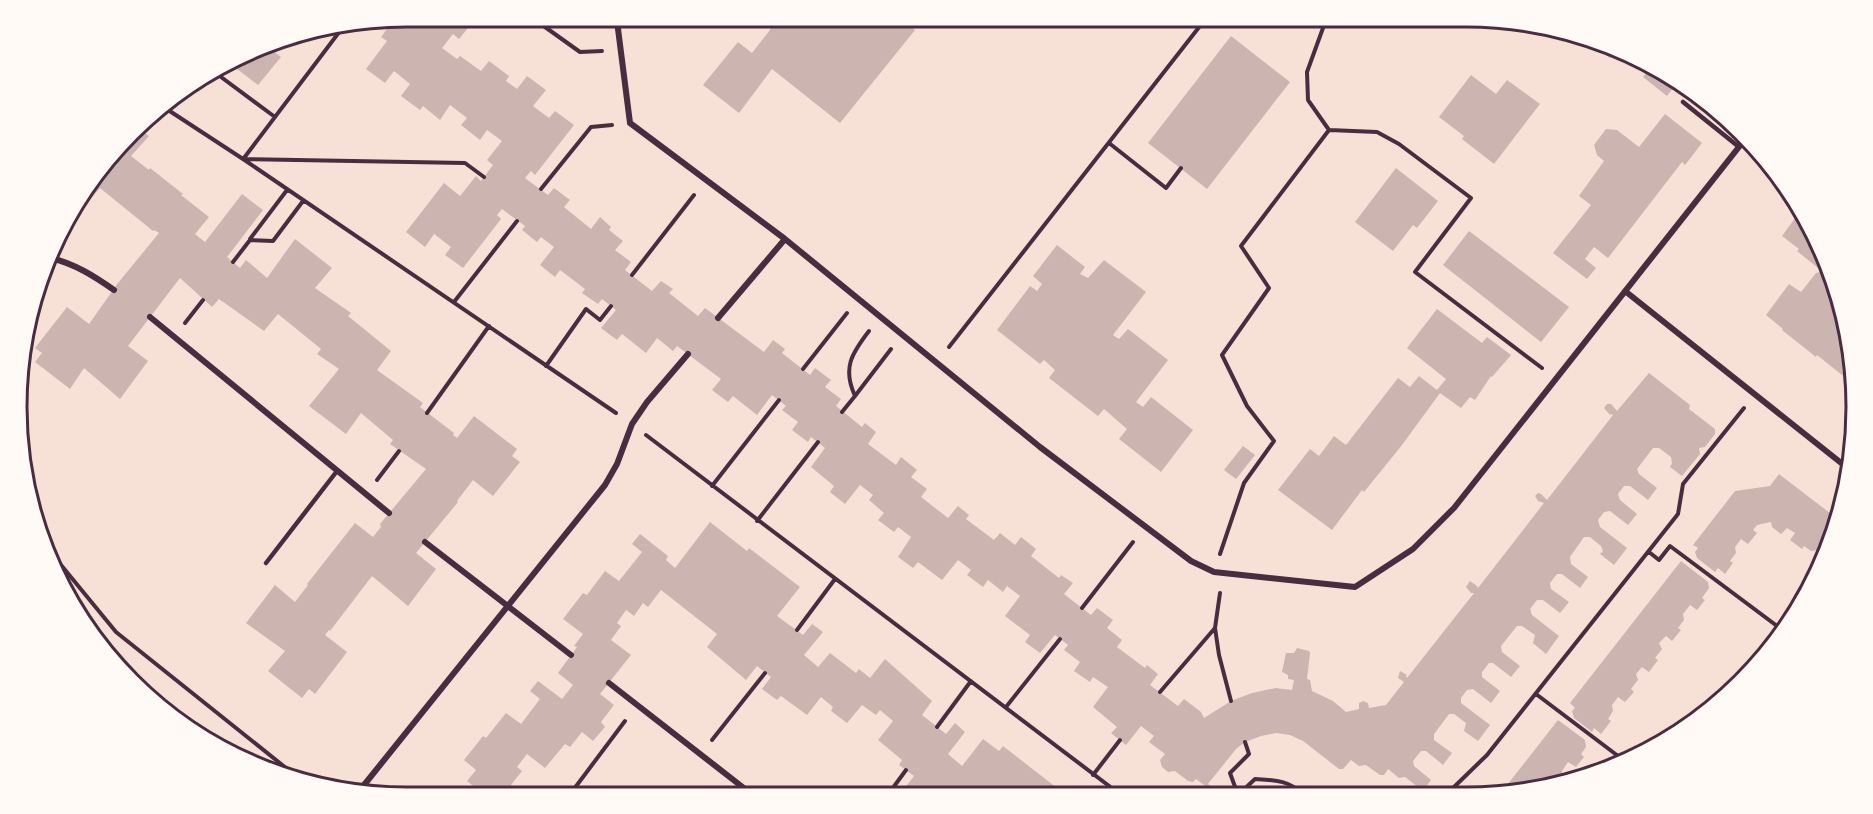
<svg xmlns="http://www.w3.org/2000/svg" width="1873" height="814" viewBox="0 0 1873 814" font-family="'Roboto Serif',serif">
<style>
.building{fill:#ccb4b1}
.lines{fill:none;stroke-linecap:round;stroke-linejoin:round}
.path{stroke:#4a2c40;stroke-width:4}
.service{stroke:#4a2c40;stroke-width:4.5}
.minor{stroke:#4a2c40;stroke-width:6}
.rim{fill:none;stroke:#4a2c40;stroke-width:3}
</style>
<rect width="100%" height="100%" fill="#f7e1d7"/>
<path class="building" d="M407,17H477L459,39L453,34L442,48L457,59L460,56L481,71L489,61L509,76L506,81L517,89L527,76L546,90L533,106L549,118L555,111L574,125L535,175L531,171L525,178L548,195L554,188L570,200L564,207L591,229L600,217L611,227L609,230L623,241L615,250L631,262L625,270L652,291L661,281L673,289L669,293L698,316L705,308L764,352L773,340L785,349L782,353L810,375L815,368L831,380L825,387L841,399L836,406L862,427L865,423L876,432L868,444L896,465L901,457L917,470L911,477L927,489L921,497L948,518L958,506L969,515L966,519L994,540L1000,533L1015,545L1021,537L1036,549L1031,556L1059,578L1061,575L1073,583L1064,594L1091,615L1097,608L1113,620L1107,628L1122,640L1117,647L1145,668L1147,665L1158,674L1150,685L1178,706L1184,699L1201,712L1204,718L1231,701L1252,693L1276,688L1292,690L1294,680L1288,679V675L1282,672L1286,653H1294L1297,648L1309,651L1310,653L1307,679L1310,680L1312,691L1333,701L1346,712L1359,709V703L1363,701L1368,703L1369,708L1386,705L1404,682L1398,678L1400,671L1407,675L1406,676L1407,678L1474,593H1471L1466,587L1470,581L1477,586L1478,588L1544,503L1538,501L1535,496L1538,493L1541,494L1547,500L1613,415L1611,414L1610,415L1604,408L1607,404H1611L1617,411L1649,373L1690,405L1689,409L1715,429V434L1705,447L1699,448L1700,454L1682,476L1670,467L1672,463L1671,457L1659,448H1653L1637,469L1639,474L1657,488L1648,500L1630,486H1624L1618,494L1620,500L1637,514L1628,525L1610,511L1604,512L1598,520L1600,527L1627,548L1614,565L1600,554L1603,551L1601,546L1590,537H1584L1570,557L1571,564L1588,577L1580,588L1562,574H1557L1550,583L1551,589L1569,602L1560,613L1543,600H1537L1530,609L1532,615L1559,636L1546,654L1533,643L1535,635L1522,626H1517L1501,646L1502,652L1520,666L1511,677L1493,663H1489L1482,672V677L1500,691L1491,703L1473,689L1467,690L1461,698V703L1490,725L1478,741L1464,731L1466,723L1454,714H1449L1434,734V740L1452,753L1443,765L1426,751H1421L1413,761L1414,766L1431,780L1423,791L1405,777L1399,778L1388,769L1384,775H1380L1366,765L1359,766L1351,760L1343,769H1339L1303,741L1290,735L1276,733L1261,736L1245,742L1236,749L1208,784L1211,786L1208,788L1196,779L1193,782L1188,781L1175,771L1168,772L1162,767L1160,760L1165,754L1149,742L1154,736L1141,726L1126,745L1111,733L1117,727L1093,707L1108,687L1093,677L1090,682L1074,671L1080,662L1064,650L1068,645L1055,635L1040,653L1025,642L1030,635L1005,616L1020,596L1007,586L1003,592L988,580L983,587L967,575L971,570L958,560L942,580L918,562L913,568L898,557L911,537L898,527L894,532L878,520L884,513L869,500L873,495L860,485L845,504L830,492L834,486L811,467L825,448L811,437L808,442L792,430L798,422L782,410L786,406L772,395L757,415L733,396L728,402L712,390L721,379L677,346L673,351L657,338L646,353L622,334L617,340L601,328L616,310L602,299L598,304L582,293L585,289L560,270L555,277L540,265L554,247L541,237L537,242L522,230L525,226L502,209L497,215L501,219L463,268L445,255L451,247L434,234L425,247L406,232L444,183L460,196L476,176L481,181L493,165L487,160L502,141L487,130L480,140L461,125L467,118L450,105L440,120L423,106L420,110L401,96L410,84L394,71L385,83L366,69L387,41L381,37L395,18Z
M780,17H898L915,30L840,123L772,69L739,113L703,85L738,42L752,53Z
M1580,35L1592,37L1617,49L1610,58Z
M1231,36L1290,82L1207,189L1148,143Z
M275,41L269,48L281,57L258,85L232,65Z
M1652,65L1679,81L1667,96L1643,77Z
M1471,75L1496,94L1507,80L1540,104L1494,164L1462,139L1464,136L1439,117Z
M1665,114L1702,143L1685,165L1682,162L1608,258L1594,247L1585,259L1596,268L1587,279L1553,253L1591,205L1579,196L1604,161L1597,155L1594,145L1606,129L1617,130L1639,147Z
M138,128L149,136L131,156L149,170L150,168L183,194L181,195L209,217L195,234L205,242L242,194L263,210L227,257L240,268L246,260L267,278L295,239L332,268L315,288L351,313L348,316L391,351L377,370L423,403L420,407L454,433L453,435L457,438L474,416L517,449L512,456L520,462L493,496L473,480L457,501L458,502L416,553L436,569L408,606L372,576L330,631L329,630L325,635L347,652L315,694L309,689L302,698L268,671L285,651L246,623L275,585L295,602L308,585L307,584L355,523L373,537L381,527L380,524L426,469L390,444L393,440L361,413L346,434L309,406L339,369L317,354L321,349L278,314L264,331L219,299L212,307L180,278L128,346L148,361L120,399L84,368L70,389L35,362L42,353L35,348L67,307L89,324L118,283L159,233L154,230L153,231L100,188L82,209L75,204Z
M1396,168L1438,201L1417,228L1413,225L1393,251L1355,222Z
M1801,210L1816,235L1843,306L1854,370L1847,379L1817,355L1816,357L1782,330L1783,329L1766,315L1789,284L1801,292L1816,273L1825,271V268H1818L1797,251L1799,249L1782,236Z
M1469,231L1569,307L1541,342L1443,265Z
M1057,245L1085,267L1080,274L1088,278L1104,260L1146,292L1113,335L1119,339L1128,329L1168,360L1136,402L1143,407L1151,397L1193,430L1161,472L1119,439L1127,429L1104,409L1098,416L1049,378L1055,370L1044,360L1040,364L997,330L1030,286L1037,291L1042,284L1033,276Z
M1437,309L1482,343L1487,337L1511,355L1492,377L1491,376L1475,400L1470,397L1461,408L1440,393L1402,445L1364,492L1362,490L1332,530L1278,490L1310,449L1319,456L1334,436L1346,445L1398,378L1410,387L1419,376L1437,390L1446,379L1407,348Z
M1243,446L1255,455L1236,479L1224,470Z
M1779,474L1839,520L1834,536L1831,534L1818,550L1811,551L1804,546L1802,549L1790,540L1795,533L1787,528L1781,534L1772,527L1771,522L1757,525L1753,530L1757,533L1748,544L1741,539L1735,547L1736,553L1730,561L1733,563L1725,574L1718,568L1715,572L1697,558L1695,552L1698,548L1693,545L1735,491L1770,486Z
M710,522L747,551L749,548L800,587L777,616L803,635L812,624L823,632L804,655L818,667L830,653L856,673L859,669L870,678L885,659L932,701L922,715L946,734L955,723L965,732L948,754L962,766L983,739L999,751L1003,746L1066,795L913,796L904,789L914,776L899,765L902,760L878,740L893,721L880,710L876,715L862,705L847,723L831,711L833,707L821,697L807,715L781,696L777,700L762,689L771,677L757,666L746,680L707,647L717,634L661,590L648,607L643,603L634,616L626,610L617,623L621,626L611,640L631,655L600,694L614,705L601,722L605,727L593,741L582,732L570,747L565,744L545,768L527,754L517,767L522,771L511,785L527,797H471L477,789L467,781L476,770L464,760L483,736L486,738L506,713L521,724L540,699L530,691L538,681L562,699L573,685L558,673L577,647L574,646L583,634L563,619L583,593L587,595L605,571L619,581L642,552L632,544L640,534L668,556L666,560L675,568Z
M1681,561L1708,582L1709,588L1702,598L1705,600L1697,610L1690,605L1683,614L1684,620L1678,628L1681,630L1672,641L1666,636L1659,643L1662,649L1655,658L1658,660L1649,672L1642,667L1636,674L1638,680L1631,689L1634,692L1625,702L1618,697L1612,705L1613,711L1608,719L1611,721L1601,734L1594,728L1592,732L1574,718L1572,711L1575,708L1570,703Z
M1558,720L1585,740L1586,747L1581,754L1584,757L1576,767L1568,762L1562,771L1563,778L1559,783L1517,794H1500Z"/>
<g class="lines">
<path class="path" d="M531,17L580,52L602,51
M1327,17L1307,72L1308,100L1329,130L1377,132L1399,144L1471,198L1415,272L1542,368
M217,74L275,117
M162,106L243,159L616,413
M1109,143L1166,188L1181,168
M244,158L343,27
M244,159L465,163L484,177
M541,189L591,127L612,125
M250,239L287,190
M233,262L250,240L273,241L303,201
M632,275L694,195
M454,302L517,221
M185,323L203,300
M949,347L1207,17
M546,366L586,309L600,320L611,306
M803,369L847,313
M855,396L891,349
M842,412L855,396C842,368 852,353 869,331
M427,413L489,326
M646,435L1121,795
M377,480L399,451
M712,486L779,400
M757,521L818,442
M1649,552L1659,560L1670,546L1781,629
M52,554L116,632L301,780
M1220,554L1244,483L1274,441L1247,406L1222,355L1269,288L1241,246L1329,130
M1220,593L1215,628L1219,655L1231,701
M1082,608L1133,542
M797,630L835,579
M1756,662L1800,604
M1160,692L1215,628
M1536,694L1626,762
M1006,707L1060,639
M937,727L971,681
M712,740L765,673
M1093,775L1120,740
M1437,794L1454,787L1487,755L1678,514L1683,484L1744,408
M1238,795L1255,779C1272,780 1291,780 1303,795
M1238,795L1230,773L1249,754L1245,742
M887,796L906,770
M568,797L625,721"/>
<path class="service" d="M1683,102L1739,147
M1846,467L1853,458
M266,563L337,471"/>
<path class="minor" d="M617,21L630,123L785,239L1040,447L1191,561L1214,572L1355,587L1413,549L1454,508L1746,138
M51,258C75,264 94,276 114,290
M1625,291L1850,470
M150,317L389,513
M718,318L785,239
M425,542L571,655
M609,683L754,796
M360,790L605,485L617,464L632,424L647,402L688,354"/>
</g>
<path d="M0 0H1873V814H0ZM407 27H1466A380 380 0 0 1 1846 407V407A380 380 0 0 1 1466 787H407A380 380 0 0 1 27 407V407A380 380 0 0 1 407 27Z" fill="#fffaf5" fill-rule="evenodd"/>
<path class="rim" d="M407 27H1466A380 380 0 0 1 1846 407V407A380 380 0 0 1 1466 787H407A380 380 0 0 1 27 407V407A380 380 0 0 1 407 27Z"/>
</svg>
